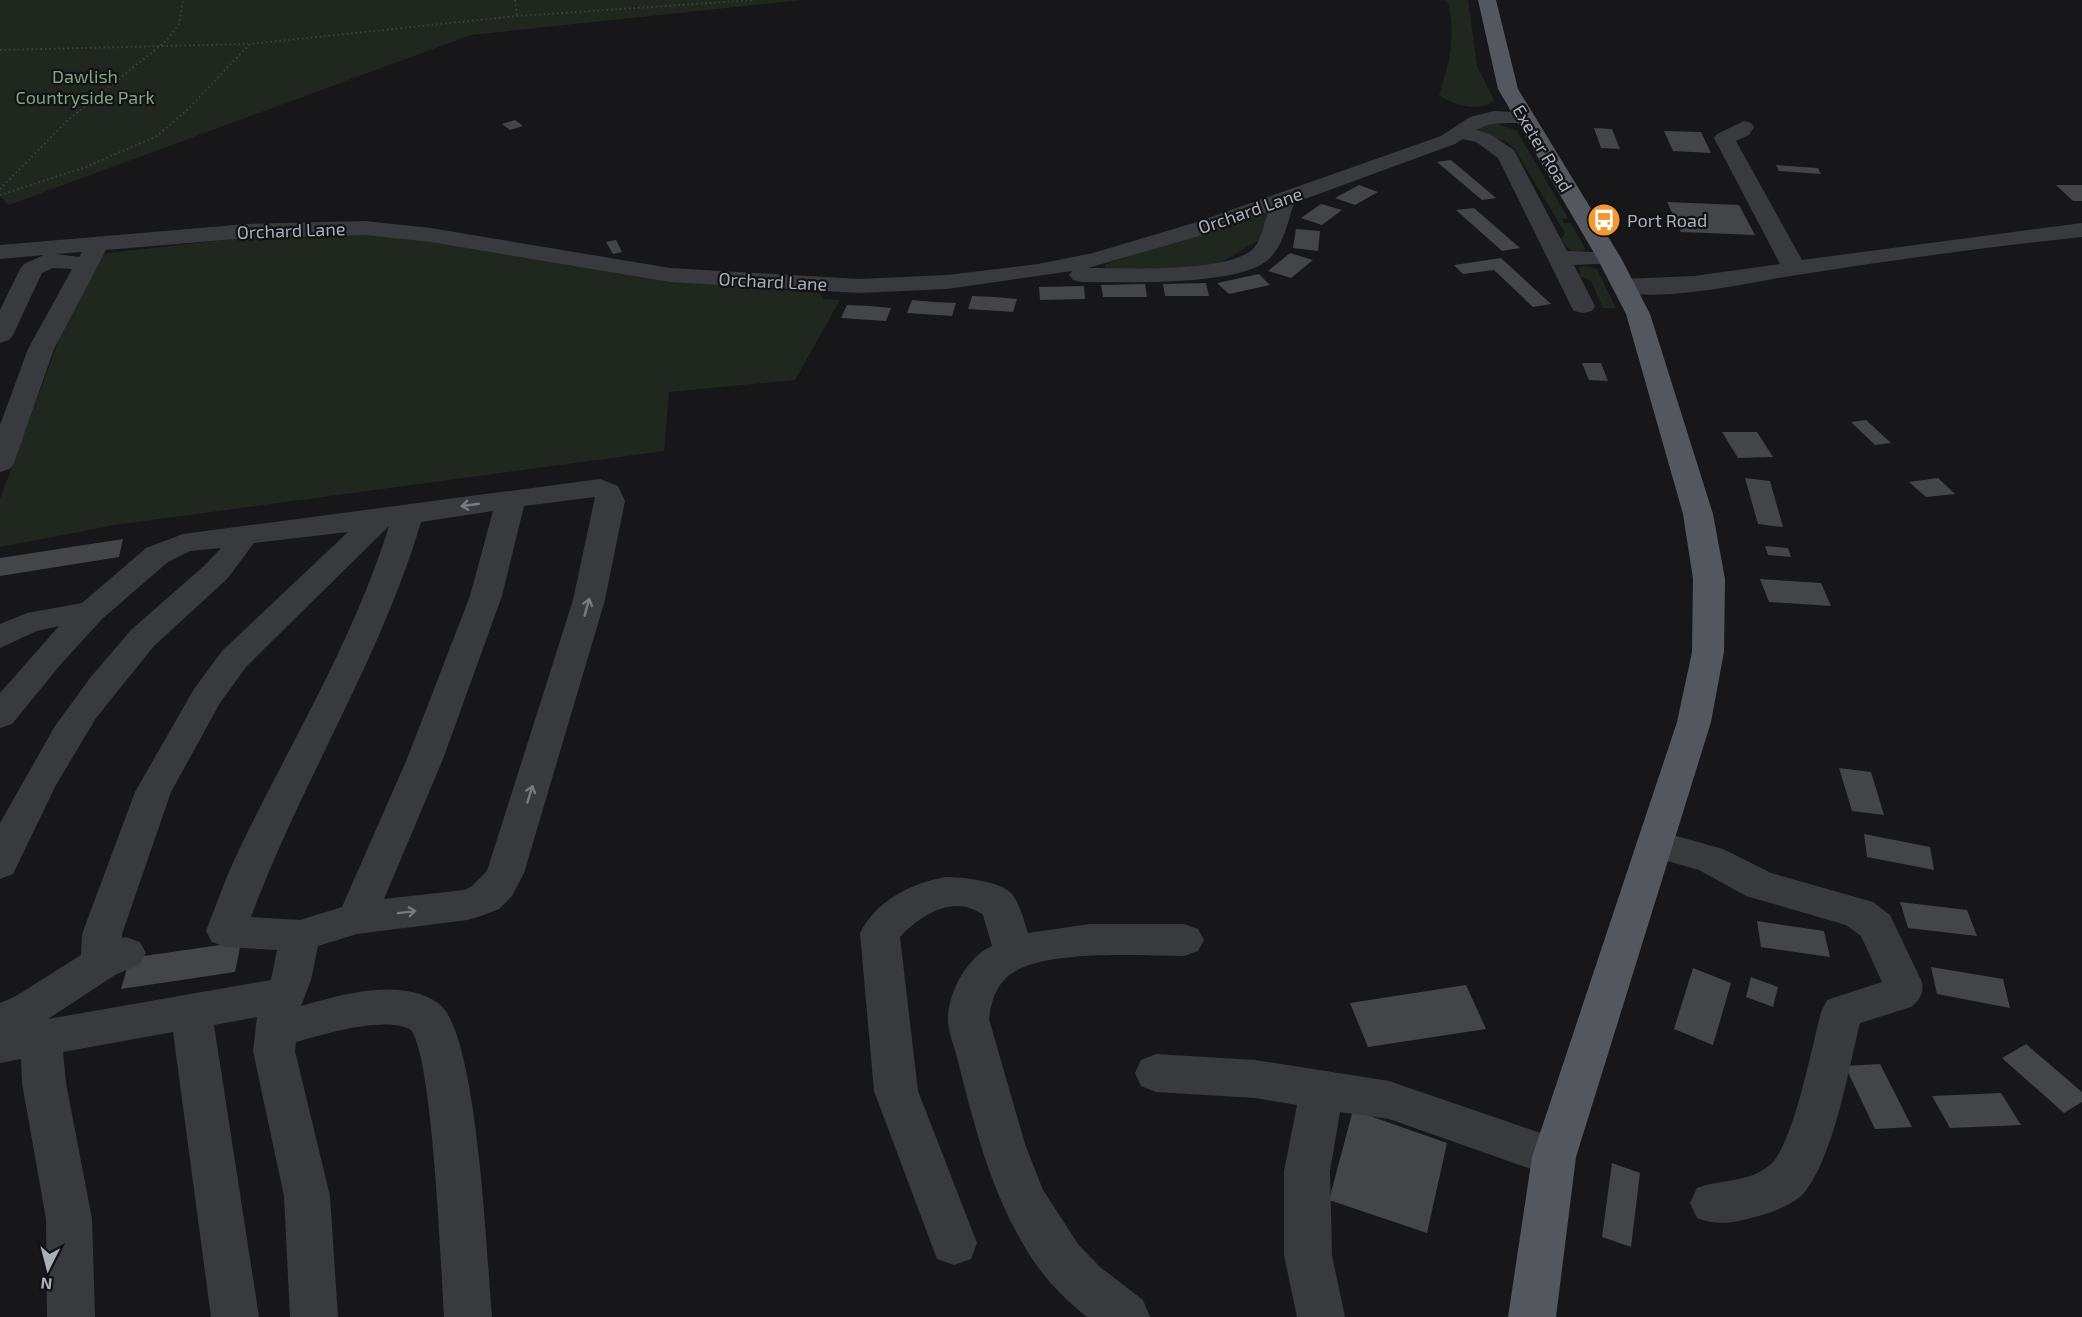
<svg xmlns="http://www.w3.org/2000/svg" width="2082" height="1317" viewBox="0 0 2082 1317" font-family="'Exo 2',sans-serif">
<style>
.green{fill:#1f271f}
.building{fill:#434549}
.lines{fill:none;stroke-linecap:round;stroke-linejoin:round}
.path{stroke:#3e4145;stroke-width:2;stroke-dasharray:1.5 3;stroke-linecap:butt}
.minor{fill:#383a3e;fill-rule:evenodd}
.major{fill:#54575d;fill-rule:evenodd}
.oneway{stroke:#767b82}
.labels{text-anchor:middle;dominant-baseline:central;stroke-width:4.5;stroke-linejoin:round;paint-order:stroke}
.far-park-label{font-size:18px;fill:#83a580;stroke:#121214}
.far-street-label{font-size:18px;fill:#a9b0b9;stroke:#121214}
.far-poi-label{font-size:18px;fill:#a9b0b9;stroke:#121214;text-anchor:start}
</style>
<rect width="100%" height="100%" fill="#171719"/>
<path class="green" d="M0,0H802L471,35L9,205L0,197Z
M1444,0H1468L1477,66L1494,100C1480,114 1452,104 1439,95C1450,60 1456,39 1448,3Z
M1495,123L1517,131L1568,218L1563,219L1564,223H1571L1586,250C1574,254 1567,250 1561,239L1565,233L1514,148L1505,141L1479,132V126Z
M1259,213L1267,215L1263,239C1256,241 1218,264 1214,268L1105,269L1106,264Z
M340,232L421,238L593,266L644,278L820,293L823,299L840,300L795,380L669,392L664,451L115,525L0,547V499L77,291L100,254L266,235Z
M1586,266L1597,269L1616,308H1603L1591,281L1580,276L1579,267Z"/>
<path class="building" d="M515,120L523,126L510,130L502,124Z
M1594,128L1612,129L1620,149L1601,148Z
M1664,131L1701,132L1711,153L1673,151Z
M1451,160L1496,198L1482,200L1437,162Z
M1776,165L1818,168L1821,174L1779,171Z
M1359,185L1378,192L1355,205L1335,198Z
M2056,185H2082V201H2073Z
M1667,202L1739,205L1755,235L1681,232Z
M1321,204L1342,210L1322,225L1301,218Z
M1474,208L1520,248L1502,251L1456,210Z
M1296,229L1320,231L1318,251L1293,248Z
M616,240L622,252L613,254L606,242Z
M1290,253L1313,260L1291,278L1268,271Z
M1501,258L1551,304L1533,307L1494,270L1463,274L1454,265Z
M1259,274L1270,285L1229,294L1217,283Z
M1206,283L1209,296H1165L1163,284Z
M1145,284L1147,297H1103L1101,285Z
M1084,286L1085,299L1040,300L1039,287Z
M972,296L995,297L1017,299L1013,312L968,309Z
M912,300L934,302L956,303L952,316L907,313Z
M847,305L869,306L891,308L886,321L841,318Z
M1582,363H1601L1608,381L1589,380Z
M1866,420L1891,443L1875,445L1851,422Z
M1722,432H1757L1773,457L1738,458Z
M1745,478L1770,481L1783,527L1758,524Z
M1938,478L1955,494L1926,497L1909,482Z
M123,539L119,557L0,576V558Z
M1765,546L1788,548L1791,557L1768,555Z
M1760,579L1821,583L1831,606L1769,602Z
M1839,768L1871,772L1884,815L1852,811Z
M1864,834L1930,847L1934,870L1867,857Z
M1900,902L1967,910L1977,936L1908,928Z
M1757,921L1824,931L1830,957L1761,947Z
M241,942L235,972L121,989L130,958Z
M1931,967L2003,979L2010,1008L1937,994Z
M1693,968L1731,983L1713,1045L1674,1029Z
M1751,977L1778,987L1773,1007L1746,997Z
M1466,985L1486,1029L1368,1047L1350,1003Z
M2026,1044L2082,1092V1102L2064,1113L2002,1058Z
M1880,1064L1912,1127L1875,1129L1845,1066Z
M2001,1093L2021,1125L1950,1128L1932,1096Z
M1353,1110L1447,1143L1427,1233L1329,1200Z
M1612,1163L1640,1173L1631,1247L1602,1237Z"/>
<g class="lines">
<path class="path" d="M515,0L517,16
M0,50L248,44
M0,189L68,120L166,41L179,24L183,0
M0,195L86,167L157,136L187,110L250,44L517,16L754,0"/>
<path class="minor" d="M1494,111L1531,113L1534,117L1531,121C1513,126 1494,119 1477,130L1490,134L1514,150L1567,251L1617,253L1621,258L1617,263L1574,265L1595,306L1592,311L1583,313L1574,311L1571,306L1498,158L1476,142L1463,139L1455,144L1294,203C1288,221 1284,244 1270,258C1242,287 1122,282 1081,282L1073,280L1069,275L1072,271L947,289L859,293L670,282L431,242L365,235L247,238L106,250L54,349L14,463L10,469L0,472V425L28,349L72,269L53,268L42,273L13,335L9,340L0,343V310L20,269L24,264L44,255L0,259V245L247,224L365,221L431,228L670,268L859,279L947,275L1038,264L1093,253L1197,222L1441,136L1470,117ZM1268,212C1264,223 1261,242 1252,250C1223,273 1126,268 1088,268L1213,232ZM82,252L79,257L56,254Z
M1744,121L1751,123L1754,127L1749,135L1736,141L1802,260L2082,223V237C1987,247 1892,260 1797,275C1746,283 1664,303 1615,291L1612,286L1615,281L1624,279L1694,276L1780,264L1714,138L1717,134Z
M600,479L618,486L625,501L605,600L524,873L512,896L499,909L481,916L467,920L357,934L318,946L311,980L301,1006C341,995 400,977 438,1003C478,1029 487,1263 492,1317H444C441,1271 433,1053 410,1029C383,1016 324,1034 296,1042L295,1051L330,1196L338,1317H290L284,1196L253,1051L257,1017L214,1025L259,1317H211L173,1032L63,1052L66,1083L92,1219L95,1317H47L46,1219L22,1083L21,1059L0,1063V1003L16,996L81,955L82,934L135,792L194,689L222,651L348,532L254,543L227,579L154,646L96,718L56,785L13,874L0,879V823L55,726L90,678L131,630L205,565L221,548L190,551L168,562L102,619L61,664L12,724L0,728V693L59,626L37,631L0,648V624L27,613L82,603L146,548L183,534ZM595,497L573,600L487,871L471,887L464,890L384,899L443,759L502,596L524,506ZM493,511L470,596L407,759L342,907L300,920L251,917C301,782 380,660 421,522ZM389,526C353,642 289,745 237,854C225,879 216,906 206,931L212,942L226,947L277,950L271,980L48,1019L115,975L140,964L146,953L140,942L126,937L122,938V934L171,792L220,703L246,667Z
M1655,830L1723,849L1771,873L1873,902L1890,915L1922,982C1924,993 1920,1000 1911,1007L1860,1023C1848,1071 1834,1156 1804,1193C1793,1205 1770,1213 1755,1217C1734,1223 1717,1226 1697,1218L1690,1203L1697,1188C1720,1179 1751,1183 1771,1164C1794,1142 1812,1046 1821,1012L1827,1000L1882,982L1861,936L1846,925L1746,896L1699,870L1642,854L1636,844L1642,834Z
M945,877C962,877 1001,881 1012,894C1020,905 1024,920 1028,933L1090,924H1184L1198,929L1204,940L1198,951L1184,956C1140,956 1039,948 1007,977C995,988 991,1003 989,1019L1025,1144L1043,1190L1078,1244L1100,1267L1143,1300L1150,1317H1087C1063,1298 1042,1276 1026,1249C991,1192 974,1125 958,1061C955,1048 947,1030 948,1017C949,991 968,956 992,946L983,915C955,893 920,915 900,937L918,1091L977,1243L971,1259L954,1265L937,1259L874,1091L860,933C877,900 910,884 945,877Z
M1156,1054L1255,1060L1389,1081L1570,1143L1576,1157L1570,1171L1554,1177L1389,1119L1340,1112L1330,1171L1332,1255L1345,1317H1297L1284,1255V1171L1297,1105L1255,1098L1156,1092L1141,1086L1135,1073L1141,1060Z"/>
<path class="major" d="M1478,0H1496L1518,89L1621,258L1650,314L1713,514L1725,579L1724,652L1711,722L1576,1157L1556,1317H1508L1532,1157L1677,722L1692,652L1693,579L1683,514L1626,314L1597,258L1498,89Z"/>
</g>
<defs><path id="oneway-shaft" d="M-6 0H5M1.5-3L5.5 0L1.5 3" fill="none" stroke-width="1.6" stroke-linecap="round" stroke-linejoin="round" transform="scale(1.5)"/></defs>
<g class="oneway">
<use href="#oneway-shaft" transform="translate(470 505) rotate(172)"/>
<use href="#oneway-shaft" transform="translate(587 607) rotate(-74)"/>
<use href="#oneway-shaft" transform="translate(530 794) rotate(-73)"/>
<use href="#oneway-shaft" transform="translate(407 912) rotate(-7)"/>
</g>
<defs>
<symbol id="bus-disc" viewBox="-11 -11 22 22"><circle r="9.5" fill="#f59833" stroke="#121214"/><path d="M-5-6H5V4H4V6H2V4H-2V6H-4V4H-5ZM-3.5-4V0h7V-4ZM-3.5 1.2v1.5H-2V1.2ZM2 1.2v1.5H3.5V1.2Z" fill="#fff"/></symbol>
</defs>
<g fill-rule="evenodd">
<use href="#bus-disc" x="1585" y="201" width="38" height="38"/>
</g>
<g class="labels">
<g class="far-park-label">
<text x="85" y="76">Dawlish<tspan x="85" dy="21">Countryside Park</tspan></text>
</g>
<g class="far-street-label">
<text transform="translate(1543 148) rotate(59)">Exeter Road</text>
<text transform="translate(1250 210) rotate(-19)">Orchard Lane</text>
<text transform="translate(291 230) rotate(-2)">Orchard Lane</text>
<text transform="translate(773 281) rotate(3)">Orchard Lane</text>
</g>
<g class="far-poi-label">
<text x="1627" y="220">Port Road</text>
</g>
</g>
<g transform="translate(48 1269) rotate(186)" stroke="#121214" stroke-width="4.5" paint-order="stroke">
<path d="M0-4.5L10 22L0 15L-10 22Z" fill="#a9b0b9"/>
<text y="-9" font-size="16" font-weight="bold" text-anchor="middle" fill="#a9b0b9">N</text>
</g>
</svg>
